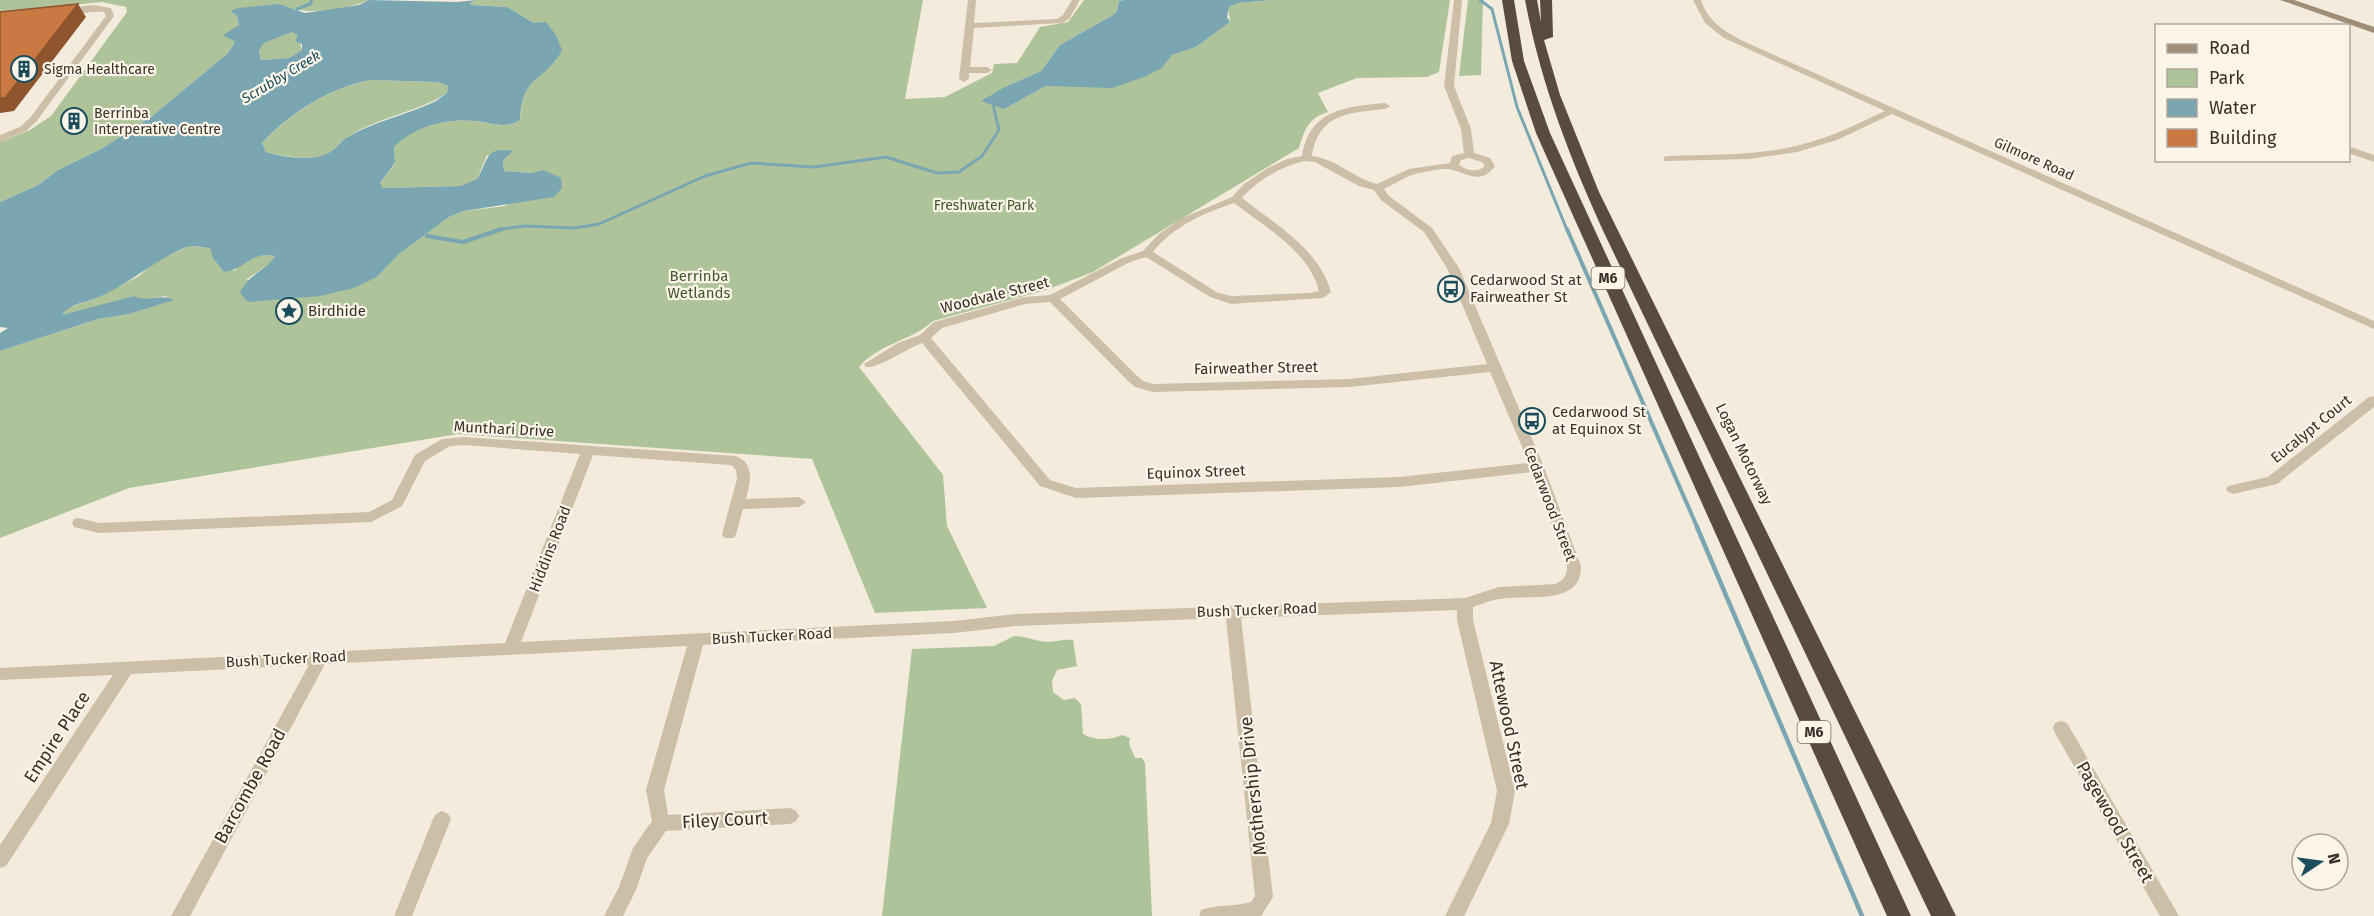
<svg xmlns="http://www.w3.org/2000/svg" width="2374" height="916" viewBox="0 0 2374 916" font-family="'Fira Sans',sans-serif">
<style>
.green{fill:#afc39b}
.water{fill:#7aa6b2;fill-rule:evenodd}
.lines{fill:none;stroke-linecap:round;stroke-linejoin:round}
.stream-far2{stroke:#7aa6b2;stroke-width:3}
.stream-far1{stroke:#7aa6b2;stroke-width:4}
.stream{stroke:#7aa6b2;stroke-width:4.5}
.minor{fill:#ccbea7;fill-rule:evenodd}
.secondary{fill:#a08d78;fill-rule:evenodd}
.motorway{fill:#5a4b3f;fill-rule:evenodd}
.shaded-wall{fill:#8e552e}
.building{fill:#cb7942;stroke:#8e552e;stroke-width:1.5}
.labels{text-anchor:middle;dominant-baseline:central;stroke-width:4.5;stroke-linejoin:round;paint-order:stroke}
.far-poi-label{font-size:14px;fill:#383028;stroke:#fbf5e9;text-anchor:start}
.far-water-label{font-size:14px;font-style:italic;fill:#1b4d5c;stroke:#fbf5e9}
.far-street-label{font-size:14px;fill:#383028;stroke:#fbf5e9}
.far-park-label{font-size:14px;fill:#40582b;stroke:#fbf5e9}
.shield{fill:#fbf5e9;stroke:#726b62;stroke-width:1.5}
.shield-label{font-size:14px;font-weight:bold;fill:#383028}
.park-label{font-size:15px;fill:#40582b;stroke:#fbf5e9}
.poi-label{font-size:15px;fill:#383028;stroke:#fbf5e9;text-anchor:start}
.street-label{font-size:15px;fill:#383028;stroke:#fbf5e9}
.near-street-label{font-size:18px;fill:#383028;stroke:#fbf5e9}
</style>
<rect width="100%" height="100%" fill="#f3ecdc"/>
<path class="green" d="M0,0H369C355,7 310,15 297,9L231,12L237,16L239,25L224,35L235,42L228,53L151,117L101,149L58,170L38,185L0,202V142L30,130L51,116L127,12L126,7L102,2L0,12Z
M476,0H923L905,99L945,97L992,73L994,64L1017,63L1040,27L1068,22L1084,0H1124L1119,1L1117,11L1113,15L1060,45L1041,71L1005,87L1004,109L1046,86L1162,68L1172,55L1196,47L1230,22L1228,7L1238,3L1272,0H1450L1439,72L1427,77L1357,78L1318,93L1328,112C1308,118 1305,129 1299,148L1093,272L1046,290L933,321C911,341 878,344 859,367L943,475L947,526L987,608L875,613L812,459L458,434L129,488L0,538V351L98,319L129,314L173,300L165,296L61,315L68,308L99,297L139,276L156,261L190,246L210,248L234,271C248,259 257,253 275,256L270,263L246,280L377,277L398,255L449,217L464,211L505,206L543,170L531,173L504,171L503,160L487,155L477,179L460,186L383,188L380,183L395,164L394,147C415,126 445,118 475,121C492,122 505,130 520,120C523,87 531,81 556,61L534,23L507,7L471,5L470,3Z
M1468,0H1483L1481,75L1459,76Z
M292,32L298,36L302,50L289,58L261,60L259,50L263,43Z
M370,80L437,82L448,86L447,93C415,114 371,118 342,141C335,147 332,154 321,156C302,160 284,156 266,152L262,143C291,113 329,88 370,80Z
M1014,636C1027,636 1037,642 1048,642C1057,642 1063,639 1073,640L1077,666L1057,670L1052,681L1053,692L1064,700L1075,698L1081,704L1083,734C1094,741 1111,740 1122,735L1130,738L1129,744L1135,758H1142L1145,763L1152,916H882L912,649L994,646Z"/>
<path class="water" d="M369,0L457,2L476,0L470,3L471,5L507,7L534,23L546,22L556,35L562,50C545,83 523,72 520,120C505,130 492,122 475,121C446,118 415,126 394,147L395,163L380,183L383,188L460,186L477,179C489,159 485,146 513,151L503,160L504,171L531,173L543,170L561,178L562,188L554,197L464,211L449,217L398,255L377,277L354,288L320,296L248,302L240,293C251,271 265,272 275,256C249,251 246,270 224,272L213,258L210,248C203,248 194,245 187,247C155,259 130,284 99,297C85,303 71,303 62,315L134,296C148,303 160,293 174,300L129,314L98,319L0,351V333L8,328L0,327V202L38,185L58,170L101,149L151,117L228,53L235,42L223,35L239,25L237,16L230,11L238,8L279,4L305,13L359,5ZM292,32L298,36L295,41L302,44V50L289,58L261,60L259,50L264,43ZM370,80L437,82L448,86L447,93L436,101C407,115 374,121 346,138C337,144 334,153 321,156C302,160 284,157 266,152L262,143C290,113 329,88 370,80Z
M1124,0H1272L1238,3L1229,7L1227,17L1230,22L1196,47L1172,55L1162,68L1144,77L1112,88L1046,86L1004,109L981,101L1005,87L1041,71L1060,45L1113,15L1117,11L1119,1Z"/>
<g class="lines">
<path class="stream-far2" d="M1480,0L1492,9L1517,107L1567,230
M297,9L310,4L312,0
M496,230L525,226L575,228L599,224L705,176L751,163L814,167L886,157L937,173L959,172L982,156L999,130L993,105"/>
<path class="stream-far1" d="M1567,229L1698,529
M427,236L463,242L502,229"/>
<path class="stream" d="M1697,527L1862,916"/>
<path class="minor" d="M968,0H976L974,23L1057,19L1063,15L1072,0H1080L1069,19L1062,23L974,28L970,67H987L992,70L987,73H969V79L964,82L959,79Z
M1454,0H1462L1454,86L1471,129L1474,153L1490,158L1495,166C1481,185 1469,174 1452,170C1444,167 1428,172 1419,173C1407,175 1395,184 1384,189L1389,196L1432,228L1459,268L1544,467L1581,566C1582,607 1527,594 1500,599C1491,600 1481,604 1473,607V620L1515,791L1509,824L1464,916H1445L1491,823L1497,791L1457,620V610L1241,618L1273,897L1261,916H1199L1201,910C1217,904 1235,907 1251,902L1255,896L1226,618L1016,626L954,633L703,645L664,790L668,815L790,808L796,811L799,816L796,821L790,824L666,831L647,858L636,890L623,916H604L619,887L633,848L652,821L646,790L687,646L325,664L190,916H171L309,665L131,674L6,866L0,868V845L113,675L0,680V668L505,643L580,454L464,445L450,446L425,461L402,506L371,522L99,533L74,527L72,523L74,519L79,518L99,523L369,512L392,500L415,455L442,439L464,437L735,456C756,463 750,482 746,499L799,497L806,502L799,507L743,509L736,534L734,538H724L722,534L737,479L736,470L731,465L593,455L521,642L954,621L1016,614L1465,598L1499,587L1555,584C1564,580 1567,576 1567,566L1532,472L1399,487L1076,498L1040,486L922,343C908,348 878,369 866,367L864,364L898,343L920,335L934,322L1024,297L1050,295L1122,258L1143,251L1159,234L1182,218L1232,197L1244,184L1268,168L1287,159L1302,156C1310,109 1345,107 1385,103L1390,106L1385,109C1349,113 1319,113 1312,156C1336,159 1354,178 1377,184L1409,169L1450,163L1452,156L1464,153L1461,129L1444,86ZM1469,158L1482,162L1485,166C1476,173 1468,171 1459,165L1461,160ZM1305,161L1315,162L1359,186L1374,190L1381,200L1424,232L1447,268L1487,364L1349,379L1153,384L1143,381L1136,375L1060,299L1130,262L1146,257L1210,297L1231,304L1323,298L1331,292C1319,249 1275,224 1242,198C1257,180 1282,166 1305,161ZM1234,203C1265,227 1309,251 1319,291L1309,293L1232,296L1218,293L1153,252C1172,227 1206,212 1234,203ZM1050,302L1128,381L1135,387L1153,392L1349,387L1490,372L1529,463L1399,477L1076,488L1050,480L931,338L942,328L1025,304Z
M1693,0H1701C1708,22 1725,32 1745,42L2374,321V329L1892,114L1837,140L1797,152L1749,159L1664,161V157L1668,156C1714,154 1763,156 1807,143C1834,136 1859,123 1885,111L1724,38L1705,23Z
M93,5L111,8L114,16L36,122L26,131L0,142V135L20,127L30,118L106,16L104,12C91,10 71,17 61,11L65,8Z
M2348,146L2374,155V162L2348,153Z
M2374,396V407L2277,484L2233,494L2228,492L2226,489L2228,486L2268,477L2369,397Z
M2061,721L2067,723L2179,916H2160L2055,733L2053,728L2055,723Z
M442,811L448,814L451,819L412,916H394L433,819L436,814Z"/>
<path class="secondary" d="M2280,0H2294L2374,27V33Z"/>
<path class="motorway" d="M1502,0H1514L1524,61L1550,133L1911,916H1887L1536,133L1512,61Z
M1525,0H1537L1541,22L1540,0H1552L1553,37L1544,40L1546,47L1560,95L1599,192L1956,916H1931L1607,239C1571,161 1541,85 1525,0Z"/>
</g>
<path class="shaded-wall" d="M78,4L86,17L14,111L0,113V98Z"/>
<path class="building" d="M78,4L5,98H0V12Z"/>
<defs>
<symbol id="building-ring" viewBox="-11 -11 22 22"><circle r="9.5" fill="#fbf5e9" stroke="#1b4d5c" stroke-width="1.5"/><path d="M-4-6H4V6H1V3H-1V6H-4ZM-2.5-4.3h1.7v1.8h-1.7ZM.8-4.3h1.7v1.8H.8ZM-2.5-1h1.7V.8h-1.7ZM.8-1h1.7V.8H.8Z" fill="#1b4d5c"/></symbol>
<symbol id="bus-ring" viewBox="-11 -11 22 22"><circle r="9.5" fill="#fbf5e9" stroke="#1b4d5c" stroke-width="1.5"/><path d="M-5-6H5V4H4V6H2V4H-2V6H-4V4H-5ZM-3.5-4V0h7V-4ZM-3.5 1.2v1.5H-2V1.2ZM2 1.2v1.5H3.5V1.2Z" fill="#1b4d5c"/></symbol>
<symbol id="sight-ring" viewBox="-11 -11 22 22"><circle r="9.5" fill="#fbf5e9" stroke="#1b4d5c" stroke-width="1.5"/><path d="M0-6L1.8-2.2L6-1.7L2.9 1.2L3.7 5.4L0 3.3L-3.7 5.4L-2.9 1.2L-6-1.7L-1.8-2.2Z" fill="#1b4d5c"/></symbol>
</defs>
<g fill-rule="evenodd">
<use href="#building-ring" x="9" y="54" width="30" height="30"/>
<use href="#building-ring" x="59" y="106" width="30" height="30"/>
<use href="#bus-ring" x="1436" y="274" width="30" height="30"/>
<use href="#sight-ring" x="274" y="296" width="30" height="30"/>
<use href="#bus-ring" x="1517" y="406" width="30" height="30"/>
</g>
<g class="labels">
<g class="far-poi-label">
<text x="44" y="69">Sigma Healthcare</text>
<text x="94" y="113">Berrinba<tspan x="94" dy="16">Interperative Centre</tspan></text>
</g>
<g class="far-water-label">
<text transform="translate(281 77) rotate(-31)">Scrubby Creek</text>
</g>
<g class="far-street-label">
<text transform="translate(2034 159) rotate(24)">Gilmore Road</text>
</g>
<g class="far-park-label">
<text x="984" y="205">Freshwater Park</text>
</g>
<g class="shield">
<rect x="1591.5" y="267" width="33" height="22" rx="4.5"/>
<rect x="1797.5" y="721" width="33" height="22" rx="4.5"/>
</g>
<g class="shield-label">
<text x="1608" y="278">M6</text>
<text x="1814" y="732">M6</text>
</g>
<g class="park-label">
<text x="699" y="276">Berrinba<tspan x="699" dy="17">Wetlands</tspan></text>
</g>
<g class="poi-label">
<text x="1470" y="280">Cedarwood St at<tspan x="1470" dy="17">Fairweather St</tspan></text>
<text x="308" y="311">Birdhide</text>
<text x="1552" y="412">Cedarwood St<tspan x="1552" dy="17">at Equinox St</tspan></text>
</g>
<g class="street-label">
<text transform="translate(995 295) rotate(-14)">Woodvale Street</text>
<text transform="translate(1256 368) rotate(-1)">Fairweather Street</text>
<text transform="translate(504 429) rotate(3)">Munthari Drive</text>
<text transform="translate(2311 429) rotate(-39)">Eucalypt Court</text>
<text transform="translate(1744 454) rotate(64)">Logan Motorway</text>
<text transform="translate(1196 472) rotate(-2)">Equinox Street</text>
<text transform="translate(1550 504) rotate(69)">Cedarwood Street</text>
<text transform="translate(550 549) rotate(-69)">Hiddins Road</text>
<text transform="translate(1257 610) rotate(-2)">Bush Tucker Road</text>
<text transform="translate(772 636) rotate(-3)">Bush Tucker Road</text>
<text transform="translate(286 659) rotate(-3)">Bush Tucker Road</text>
</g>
<g class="near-street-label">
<text transform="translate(1509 725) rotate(78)">Attewood Street</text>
<text transform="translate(57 737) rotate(-57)">Empire Place</text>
<text transform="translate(250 786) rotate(-61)">Barcombe Road</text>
<text transform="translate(1253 786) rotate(-96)">Mothership Drive</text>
<text transform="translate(725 820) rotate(-3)">Filey Court</text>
<text transform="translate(2115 822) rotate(60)">Pagewood Street</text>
</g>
</g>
<rect x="2155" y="24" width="195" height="138" fill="#fbf5e9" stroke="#ada69c" stroke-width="1.5"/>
<rect x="2167" y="44" width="30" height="9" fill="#a08d78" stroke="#ada69c" stroke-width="1.5"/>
<text x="2209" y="54" font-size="18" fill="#383028">Road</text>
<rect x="2167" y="69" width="30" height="18" fill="#afc39b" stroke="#ada69c" stroke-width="1.5"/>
<text x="2209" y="84" font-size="18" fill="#383028">Park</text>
<rect x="2167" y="99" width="30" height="18" fill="#7aa6b2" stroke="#ada69c" stroke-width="1.5"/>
<text x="2209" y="114" font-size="18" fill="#383028">Water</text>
<rect x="2167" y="129" width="30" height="18" fill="#cb7942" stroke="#ada69c" stroke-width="1.5"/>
<text x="2209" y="144" font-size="18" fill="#383028">Building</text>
<g transform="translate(2320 862) rotate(77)"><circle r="28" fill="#fbf5e9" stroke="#ada69c" stroke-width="1.5"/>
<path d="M0-4.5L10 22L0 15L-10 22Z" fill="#1b4d5c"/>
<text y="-9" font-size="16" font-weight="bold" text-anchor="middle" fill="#383028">N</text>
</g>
</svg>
